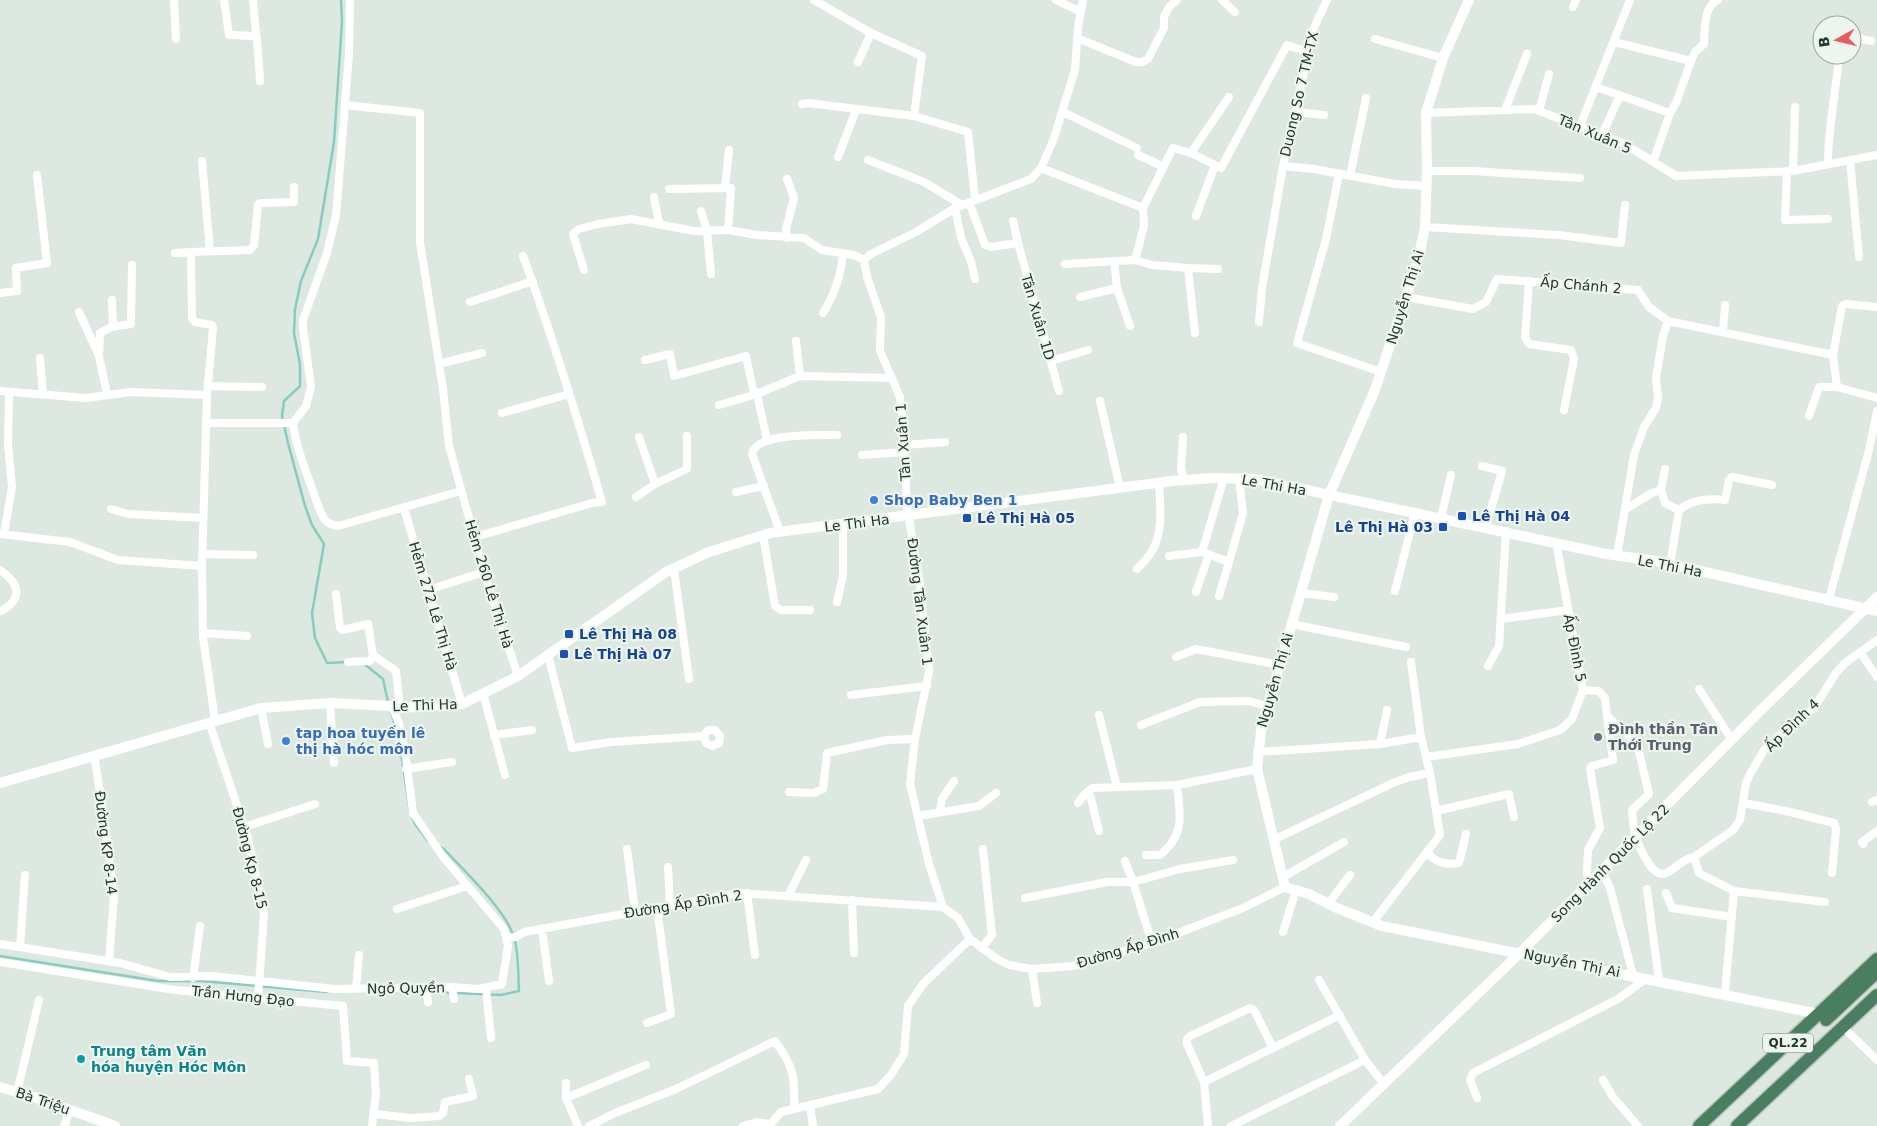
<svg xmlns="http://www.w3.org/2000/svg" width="1877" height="1126" viewBox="0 0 1877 1126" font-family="'DejaVu Sans',sans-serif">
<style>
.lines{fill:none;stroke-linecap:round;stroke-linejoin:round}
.stream{stroke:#87ccc0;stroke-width:2.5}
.trunk-casing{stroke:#bcc3bf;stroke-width:15}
.minor{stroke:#fff;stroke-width:8}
.tertiary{stroke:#fff;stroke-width:10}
.trunk{stroke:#497e60;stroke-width:12}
.shop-dot{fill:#3f7fe0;stroke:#edf5ef;stroke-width:2}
.transit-dot{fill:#1a4fb4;stroke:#edf5ef;stroke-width:2}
.worship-dot{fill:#6b7280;stroke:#edf5ef;stroke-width:2}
.culture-dot{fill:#0f9aa8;stroke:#edf5ef;stroke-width:2}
.labels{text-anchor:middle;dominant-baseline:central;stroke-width:4.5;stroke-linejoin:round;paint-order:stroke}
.shield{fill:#edf5ef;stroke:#5e7064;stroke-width:1}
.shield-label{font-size:12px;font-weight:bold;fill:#203729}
.street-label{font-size:14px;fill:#203729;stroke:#edf5ef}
.shop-label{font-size:14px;font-weight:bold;fill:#366cbe;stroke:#edf5ef;text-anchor:start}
.transit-label{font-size:14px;font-weight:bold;fill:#164399;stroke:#edf5ef;text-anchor:start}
.worship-label{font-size:14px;font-weight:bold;fill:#5b616d;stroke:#edf5ef;text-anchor:start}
.culture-label{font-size:14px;font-weight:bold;fill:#0d838f;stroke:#edf5ef;text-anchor:start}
</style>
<rect width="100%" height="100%" fill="#dde8e0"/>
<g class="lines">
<path class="stream" d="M341,0L342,21L334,142L318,239L301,281L295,309L294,333L300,365V386L284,401L282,416L288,443L305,506L312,525L324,544L312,613L315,638L327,663L348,662
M363,663L383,679L388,702
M391,712L398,736
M401,753L410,812
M412,817L415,824L428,841
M0,956L158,981H201L327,992
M410,991L501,995L519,991C518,974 519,954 514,937C505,909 464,871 444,849L440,847"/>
<defs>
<path id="trunk" d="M1826,1020L1877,972
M1699,1126L1877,959
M1737,1126L1877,995"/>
</defs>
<use href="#trunk" class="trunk-casing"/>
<path class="minor" d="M174,0L176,39
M224,0L229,35L256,36
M253,0C255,27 259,54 260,81
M350,0L349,54L336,216L327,253L303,320V328L311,387L306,406L293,423C296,447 306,471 314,494C317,503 320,513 325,520C328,524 333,525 338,526L461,491
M814,0L871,33
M1056,0L1081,12
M1083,0L1078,27L1075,70L1053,141L1041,168L1031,179L955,208L916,232L871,254L864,260L867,277L881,317L880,351L900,397L903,425L907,507L920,584L929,672L915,739L910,784L929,864L943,907L958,918L970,939L997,959L1009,965L1032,969L1073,966L1152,943L1243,908L1285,887
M1222,0L1235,12
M1327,0L1310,36L1307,59L1283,166L1314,169L1395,184L1426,186
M1573,7L1576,0
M1839,24V25
M1852,37L1871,41
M1077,38L1136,62H1142L1148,59L1164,28V17L1169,7L1177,0
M1375,39L1443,58
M1691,61L1695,52L1704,44C1705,31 1703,6 1718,0
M858,62L871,33L922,56L914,116L968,132L975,199
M1596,87L1670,113L1676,103L1691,61L1614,42
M802,104L808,103L914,116
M345,105L420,113V242L443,389L449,446L484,572L518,676
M1505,110L1527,54
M1539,111L1549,74
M1063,112L1137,148
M1296,112L1324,115
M1426,113L1534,109L1623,143L1676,176L1793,171L1877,155
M1580,126L1630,0
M1602,135L1620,95
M1191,153L1229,97
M1138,155L1164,167
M838,157L856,110
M868,160L924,182L962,205
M1850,160L1859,257
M202,161L210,251
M1653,162L1670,113
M1828,164C1828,127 1836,92 1839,55
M1041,168L1143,208L1144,226L1135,260L1152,265L1188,268L1195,333
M1427,171H1474L1580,178
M1787,171L1785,220L1828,219
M1793,171L1795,107
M1339,174L1326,239L1297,343L1381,372
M1350,176L1366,98
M725,188L729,150
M669,189L731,188L728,230
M654,197L659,223
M969,202L985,245L991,247L1018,243L1059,391
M955,208L961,238L971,261L975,279
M1143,208L1173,148L1191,153L1221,168L1287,45L1308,52
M701,211L707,231L711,274
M1196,216L1215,165
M1013,221L1018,243
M1425,227L1559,235L1621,243L1625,205
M787,238L786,229L794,198L787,179
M175,253L191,252
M1114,261L1117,288L1130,326
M1065,264L1135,260
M1188,268L1218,269
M584,270L573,234L579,229L598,224L631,219L694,231L728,230L757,235L804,238L822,250L854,255L864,260
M1529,281L1525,337L1529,344L1571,350L1574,359L1564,410
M0,293L17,291L16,268L47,263L37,175
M1080,297L1117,288
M1406,297L1473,309L1486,302L1497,279L1638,290L1649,307L1668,321L1833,355L1837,387L1877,398
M112,300L113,327
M470,302L533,281
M79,312L99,356L107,394
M823,313C835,294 841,276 843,254
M1259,322L1262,288L1283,166
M1723,332L1725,305
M796,341L800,376
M1833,355L1842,306L1846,304L1877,307
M99,356L100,333L111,327L131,324L132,265
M40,358L43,395
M645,360L670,354L674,376L746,356L753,389L757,394L719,405
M1051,361L1088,350
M439,364L482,353
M208,386L262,387
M0,391L86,398L131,392L207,395
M1100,401L1120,488
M502,413L569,394
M1809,416L1819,387H1837
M207,423H293
M1183,437L1181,468L1184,480
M767,440L757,394L800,376L892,378
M904,445L945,442
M862,455L904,452
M1482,466L1502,471L1486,527
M655,484L687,469V436
M1661,490L1665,469
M736,492L764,486
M636,497L655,484L639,437
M404,508L462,704
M111,509L128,514L203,518
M1626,509L1652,493L1661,490L1665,503L1679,510
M1441,518L1451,475
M780,532L752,454C756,432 819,435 837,435
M0,534L70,542L118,560L202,566
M4,534L12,487L8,445L9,393
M763,535L775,606L781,610H810
M475,537L592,503L602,502C578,420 553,337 523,256
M1202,552L1229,562L1243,513L1239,478
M202,554L253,555
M1169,556L1202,552L1224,478
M1617,556L1634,455L1644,427L1656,408L1658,398L1656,378L1663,336L1668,321
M1670,565L1679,510C1692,499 1708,498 1725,500L1729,480L1732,477L1772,485
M674,569L689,679
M1137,569C1142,564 1148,558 1152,551C1164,531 1160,505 1159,482
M0,570C9,576 22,588 14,600C12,604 6,608 2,611
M428,590L484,572
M1395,591L1415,512
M1196,592L1209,554
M1301,593L1334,597
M336,594L340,628L342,630L368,624L373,655L396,671L400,708
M1219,596L1229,562
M1829,599L1869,450L1877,411
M837,602L843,576V524
M1501,619L1568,610
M1291,624L1406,647
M203,633L247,636
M1860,652L1877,677
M548,655L572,748L611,742L704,736
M1176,657L1196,649L1280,665
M348,662L370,661L373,655
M1488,666L1499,646L1506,531
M1699,689L1732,740
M1583,690L1599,691L1605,698L1607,716L1630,737L1639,752L1649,794L1632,810C1633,818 1633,829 1636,837C1639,847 1651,875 1663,874C1672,873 1681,859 1694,857
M483,693L505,775
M851,695L927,686
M330,703L334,763
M261,708L268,744
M1099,715L1117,787
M215,720L203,637L202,566L207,395L213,328L212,325L195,322L192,318L191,252L250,250L254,245L258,204L261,203L294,202V187
M209,722L248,838L264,915L258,998
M1141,725L1200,702L1249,701L1266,706
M708,730H715L720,736L719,743L712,746L706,743L704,736Z
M494,735L532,730
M1380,744L1387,710
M1257,752L1380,744L1421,737L1411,662
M94,755L105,823L114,896L109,961
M1426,757L1518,744L1560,730L1572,719L1583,690L1556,542
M406,769L452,762
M1089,791L1099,831
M789,792L814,793L823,789L827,753L887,740L915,739
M1872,802L1877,800
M1078,803L1085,794L1092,788L1177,785L1257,769
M1743,803L1786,811L1834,823L1836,829L1832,873
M1436,811L1509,794L1514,817
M940,812L942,799L954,781
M918,816L979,806L996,793
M244,827L315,804
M1273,840L1393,783L1409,777L1430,773
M1863,844L1862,842L1877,831
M627,849L635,911
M1427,852C1436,863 1445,865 1459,863L1466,834
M1146,855H1160C1186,834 1180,814 1177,785
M668,867L670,905
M1602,871L1610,888L1633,975
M1283,877L1344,842
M1589,883L1587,873L1588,850L1600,828L1590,769L1592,766L1613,760L1607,716
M1647,889L1659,981
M1734,891L1825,902
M747,893L755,955
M1666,893L1672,908L1732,917
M788,896L806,860
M1025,898L1107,882H1133L1125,861
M852,900L854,953
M1328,904L1350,875
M397,909L467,886
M1373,922L1440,835L1430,773L1421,737
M542,929L549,981
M1283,932L1296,890
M507,938L516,937L524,932L739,893L943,907
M1152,943L1133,882L1180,869L1233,860
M0,944L120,963L170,977L212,976L335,989L452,987L479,989L502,984L508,946L504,929L444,858L413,813L406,758L399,724L392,706
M20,947L25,875
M982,948L992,935L983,849
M0,962L175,990L343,1006L347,1061L374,1063L376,1094L372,1126
M1032,969L1037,1003
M193,978L200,926
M1319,980L1365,1060L1383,1083
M426,987L428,1002
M452,987L454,999
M486,988L491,1038
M356,989L359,955
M1725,993L1734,891L1699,873L1694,857L1733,830L1740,820L1746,783L1750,774L1764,750L1776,738L1814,708L1836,673L1845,663L1877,640
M647,1023L671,1014L657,907
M1843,1027L1877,1060
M1603,1080L1613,1097L1638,1126
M1204,1082L1340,1015
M566,1083V1098L578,1126
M17,1092L39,1000
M566,1098L646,1065
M1477,1098L1470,1080L1473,1073L1618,999L1647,978
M810,1105L813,1126
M374,1114L411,1118L439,1116L443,1113L445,1102L473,1096L469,1079
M64,1126L70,1110
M589,1126L615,1113L676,1089L775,1041C794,1067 795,1077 794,1109
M743,1126L757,1122L770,1124
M769,1126L781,1112L878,1089L891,1075L904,1054L908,1006L923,984L970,939
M1208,1126L1204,1082L1187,1044V1039L1190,1036L1250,1008L1254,1010L1273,1048
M1231,1126L1365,1060"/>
<path class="tertiary" d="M1469,0L1443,58L1426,113L1427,171L1425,227L1418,260L1375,390L1329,495L1280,665L1262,722L1257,769L1285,887L1309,894L1337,908L1382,926L1824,1015
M0,783L261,708L330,703L392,706L400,708L462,704L518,676L666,572L709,552L770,533L1172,481L1213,478L1255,479L1606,554L1656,561L1877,611
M0,1087L34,1097L115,1126
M1340,1126L1520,953L1762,709L1877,597"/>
<use href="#trunk" class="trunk"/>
</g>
<g class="shop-dot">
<circle cx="874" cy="500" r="5"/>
<circle cx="286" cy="741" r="5"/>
</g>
<g class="transit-dot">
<rect x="1457" y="511" width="10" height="10" rx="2.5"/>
<rect x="962" y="513" width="10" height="10" rx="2.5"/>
<rect x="1438" y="522" width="10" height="10" rx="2.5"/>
<rect x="564" y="629" width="10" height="10" rx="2.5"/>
<rect x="559" y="649" width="10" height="10" rx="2.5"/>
</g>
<circle class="worship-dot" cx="1598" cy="737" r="5"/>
<circle class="culture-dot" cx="81" cy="1059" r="5"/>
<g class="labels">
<rect class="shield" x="1763" y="1033.5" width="50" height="19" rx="4"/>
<g class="shield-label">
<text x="1788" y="1043">QL.22</text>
</g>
<g class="street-label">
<text transform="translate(1299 94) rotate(-77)">Duong So 7 TM-TX</text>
<text transform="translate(1595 134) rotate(23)">Tân Xuân 5</text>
<text transform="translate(1581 285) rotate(5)">Ấp Chánh 2</text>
<text transform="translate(1405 297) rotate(-73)">Nguyễn Thị Ai</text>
<text transform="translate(1038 317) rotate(74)">Tân Xuân 1D</text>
<text transform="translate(903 442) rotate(-94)">Tân Xuân 1</text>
<text transform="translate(1274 485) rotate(10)">Le Thi Ha</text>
<text transform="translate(857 523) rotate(-7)">Le Thi Ha</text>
<text transform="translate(1670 566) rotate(11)">Le Thi Ha</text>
<text transform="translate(489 584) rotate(73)">Hẻm 260 Lê Thị Hà</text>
<text transform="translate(920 602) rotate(83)">Đường Tân Xuân 1</text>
<text transform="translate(433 606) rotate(73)">Hẻm 272 Lê Thị Hà</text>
<text transform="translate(1575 648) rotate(79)">Ấp Đình 5</text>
<text transform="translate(1275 680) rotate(-74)">Nguyễn Thị Ai</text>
<text transform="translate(425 705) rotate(-2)">Le Thi Ha</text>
<text transform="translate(1792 725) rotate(-44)">Ấp Đình 4</text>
<text transform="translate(106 843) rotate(83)">Đường KP 8-14</text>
<text transform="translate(250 858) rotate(76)">Đường Kp 8-15</text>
<text transform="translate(1610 863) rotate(-45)">Song Hành Quốc Lộ 22</text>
<text transform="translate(683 904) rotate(-9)">Đường Ấp Đình 2</text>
<text transform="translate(1128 948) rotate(-17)">Đường Ấp Đình</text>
<text transform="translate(1572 963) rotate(11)">Nguyễn Thị Ai</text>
<text transform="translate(406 988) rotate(-1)">Ngô Quyền</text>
<text transform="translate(243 996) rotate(6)">Trần Hưng Đạo</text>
<text transform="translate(43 1101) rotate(19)">Bà Triệu</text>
</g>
<g class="shop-label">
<text x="884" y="500">Shop Baby Ben 1</text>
<text x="296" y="733">tap hoa tuyến lê<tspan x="296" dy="16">thị hà hóc môn</tspan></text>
</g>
<g class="transit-label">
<text x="1472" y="516">Lê Thị Hà 04</text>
<text x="977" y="518">Lê Thị Hà 05</text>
<text x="1433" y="527" text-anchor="end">Lê Thị Hà 03</text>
<text x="579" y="634">Lê Thị Hà 08</text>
<text x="574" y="654">Lê Thị Hà 07</text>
</g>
<g class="worship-label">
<text x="1608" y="729">Đình thần Tân<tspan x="1608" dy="16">Thới Trung</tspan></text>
</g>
<g class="culture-label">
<text x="91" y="1051">Trung tâm Văn<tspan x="91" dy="16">hóa huyện Hóc Môn</tspan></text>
</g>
</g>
<g transform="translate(1837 40) rotate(262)"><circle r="24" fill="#edf5ef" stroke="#9ba9a0"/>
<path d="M0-4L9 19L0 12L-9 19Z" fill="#ea5a65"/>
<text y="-8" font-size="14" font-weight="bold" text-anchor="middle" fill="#203729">B</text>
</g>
</svg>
